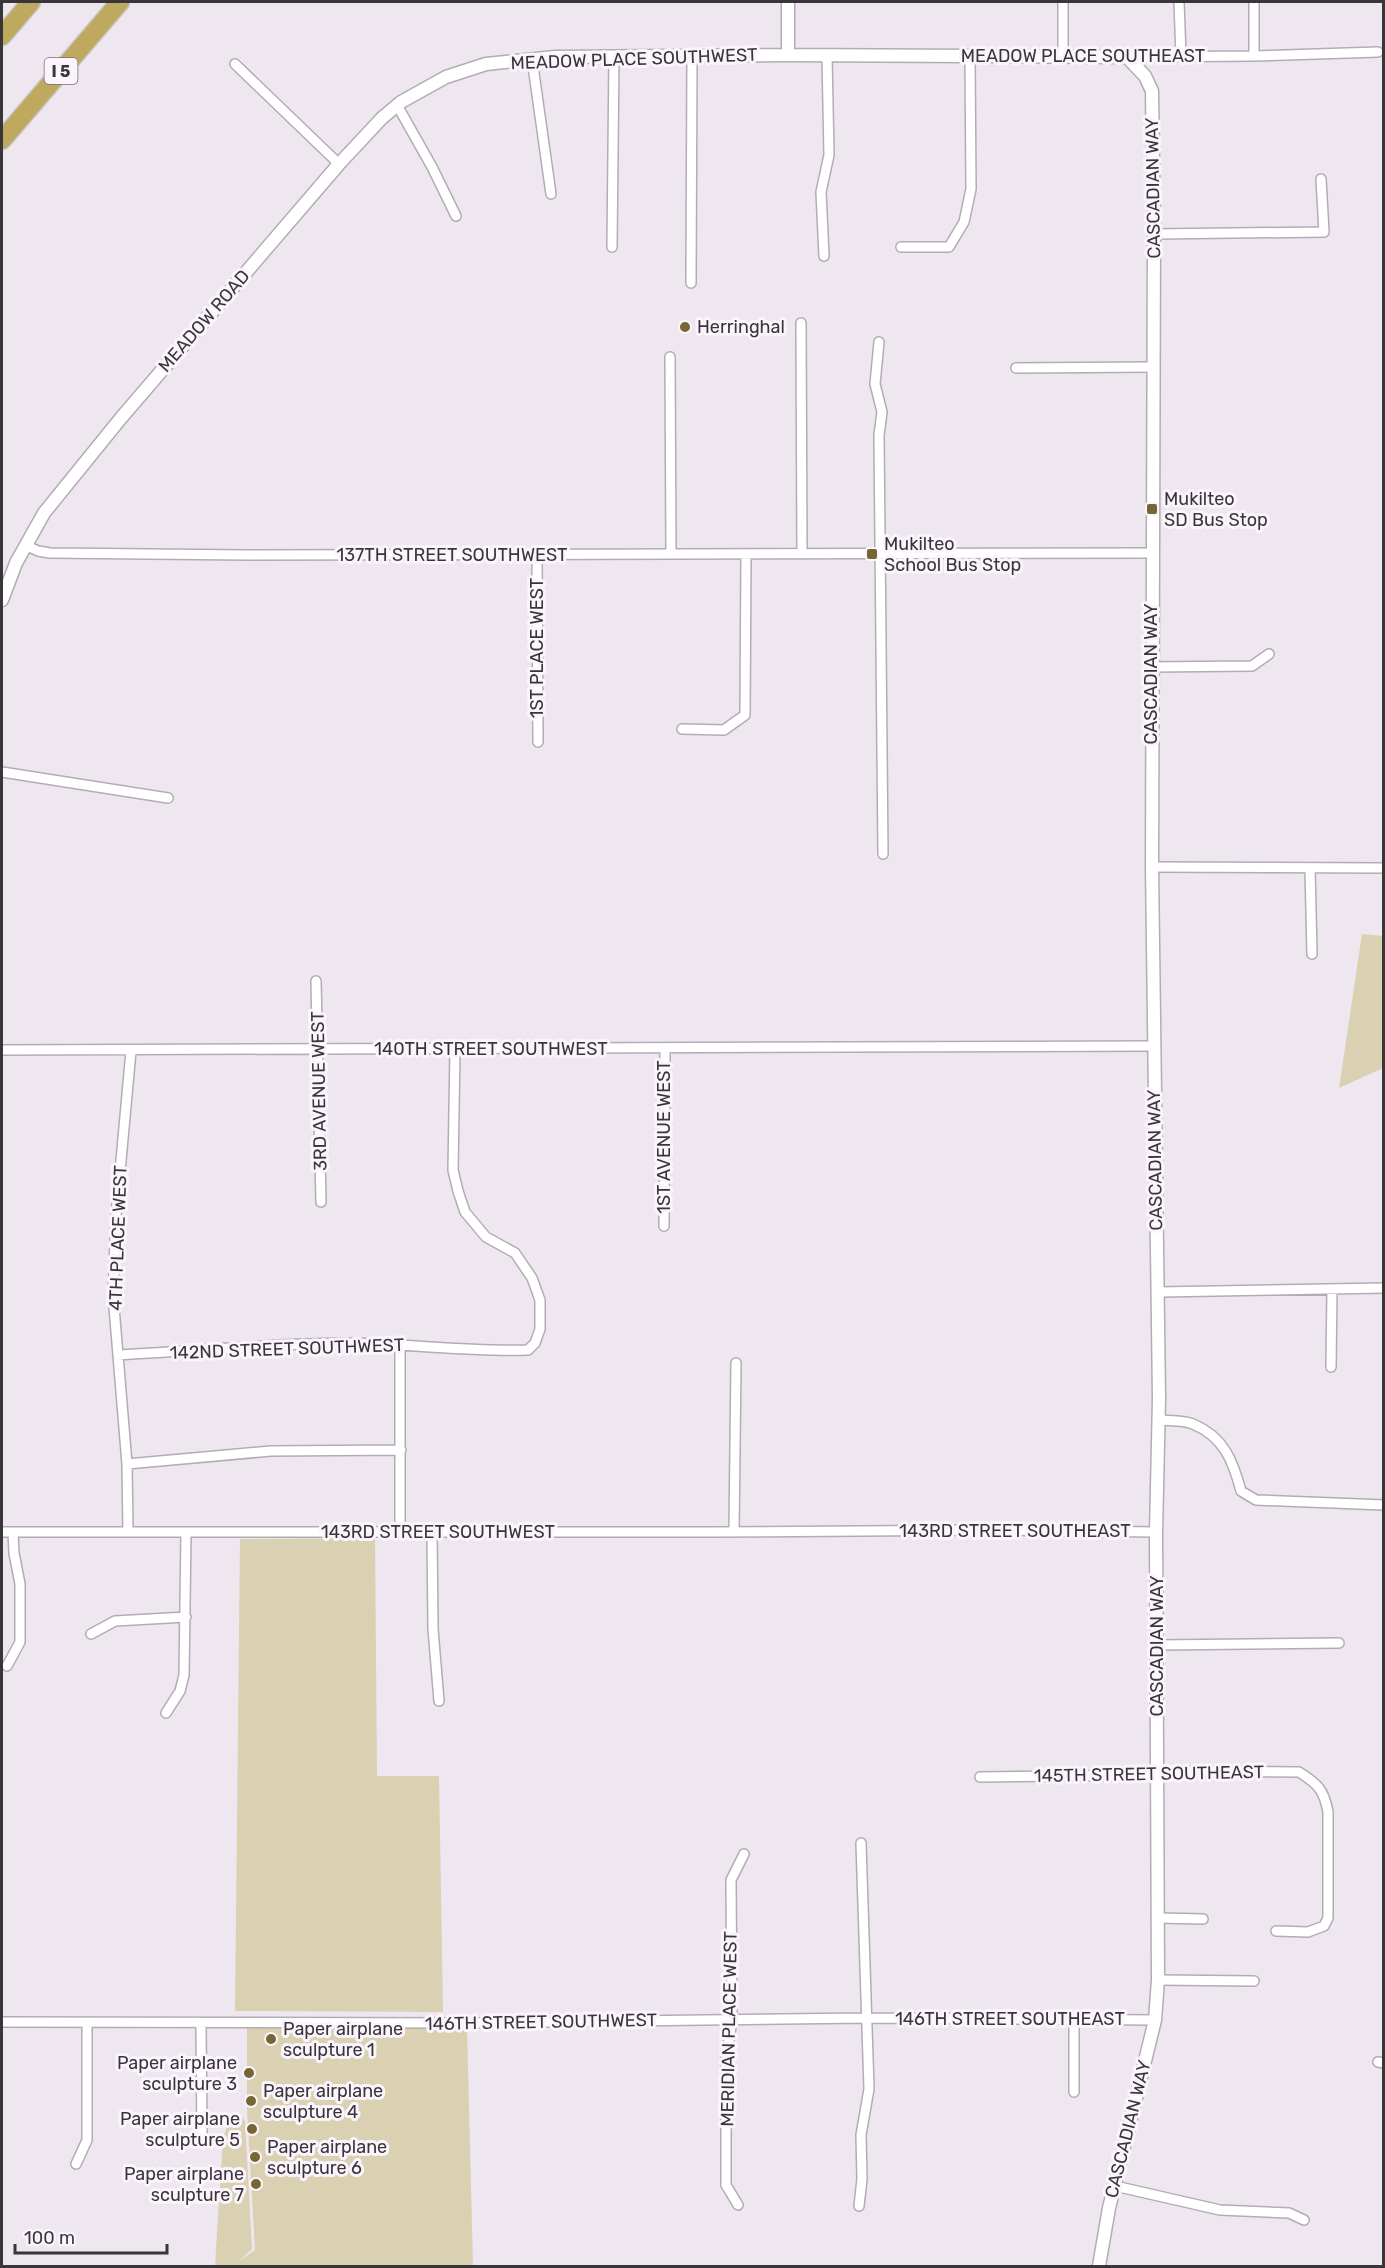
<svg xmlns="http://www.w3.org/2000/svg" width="1385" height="2268" viewBox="0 0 1385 2268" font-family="Rubik,sans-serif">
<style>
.green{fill:#dad1b2}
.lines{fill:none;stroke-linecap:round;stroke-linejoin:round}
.minor-casing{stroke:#b3acb5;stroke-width:12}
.tertiary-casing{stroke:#b3acb5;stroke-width:15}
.motorway-casing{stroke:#c8c7c8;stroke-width:21}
.minor{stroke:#fff;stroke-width:9}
.tertiary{stroke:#fff;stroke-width:12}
.motorway{stroke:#bfa95f;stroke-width:18}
.poi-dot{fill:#756633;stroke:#fbf4fd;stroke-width:2}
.labels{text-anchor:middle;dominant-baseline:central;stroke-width:6;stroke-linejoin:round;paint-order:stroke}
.shield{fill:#fbf4fd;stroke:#736f74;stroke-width:1.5}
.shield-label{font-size:16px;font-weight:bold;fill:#39363a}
.street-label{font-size:18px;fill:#39363a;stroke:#fbf4fd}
.poi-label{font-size:18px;fill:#39363a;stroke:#fbf4fd;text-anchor:start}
</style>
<rect width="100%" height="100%" fill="#eee7f0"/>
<path class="green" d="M1362,934L1383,936V1068L1339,1088Z
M375,1538L377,1776H439L443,2012L235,2011L240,1539Z
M247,2028H467L473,2266H215L223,2137L230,2119L242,2117L245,2121L252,2249L239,2261L255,2250L247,2110Z"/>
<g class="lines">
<defs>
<path id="minor" d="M1179,2L1181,56
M1254,2V56
M1063,55V2
M1127,57L1254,56L1378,52
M532,59L551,194
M235,64L339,164
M397,105L432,167L456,216
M1154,234L1324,232L1321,179
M612,247L614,56
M901,247H949L964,222L971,189L970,56
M824,256L821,192L829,155L827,55
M691,283L692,55
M801,323L802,554
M879,342L875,384L882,412L879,435L883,854
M670,357L671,554
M1016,368L1153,367
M25,545L38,551L50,553L247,555L1151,553
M537,554L538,742
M1151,667L1252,666L1269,654
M682,729L724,730L745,715L746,554
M2,772L168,798
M1152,867L1384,868
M1310,868L1312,954
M316,981L321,1202
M2,1050L1154,1046
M664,1226L665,1048
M1159,1292L1384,1288
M400,1344V1532
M118,1355C192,1351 267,1344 341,1343C404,1343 466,1352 528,1350L535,1343L540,1329V1300L532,1278L515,1253L486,1237L465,1212L458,1191L453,1170L455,1049
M1331,1367L1332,1289
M1159,1420C1170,1421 1183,1420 1193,1424C1224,1437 1233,1461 1241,1491L1256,1500L1384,1505
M127,1464L271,1451L401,1450
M734,1531L736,1363
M2,1532H715L995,1530L1156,1532
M128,1532L127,1464L113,1295L116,1215L131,1051
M432,1532L433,1629L439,1701
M91,1634L115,1621L186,1617
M1158,1645L1339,1643
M7,1666L20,1642V1584L14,1553L13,1532
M166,1713L180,1691L184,1675L186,1533
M980,1777L1157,1775L1181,1771L1299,1772C1318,1784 1324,1790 1328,1812V1918L1324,1926L1308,1932L1276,1931
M1158,1918L1203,1919
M1158,1980L1254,1981
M1074,2019V2092
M2,2022L467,2023L865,2018L1155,2020
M201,2024L202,2140
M1378,2062L1384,2063
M76,2164L87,2140V2023
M1115,2186L1220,2210L1289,2213L1304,2220
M738,2205L726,2185V2060L732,2020L731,1880L744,1854
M859,2206L862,2179L861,2135L869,2089L861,1843"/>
<path id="tertiary" d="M788,2V55
M2,600L16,563L44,513L121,418L339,164L382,118L401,102L446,77L486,64L555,57L788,55L1127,57L1145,76L1152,91L1154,234L1152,867L1159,1399L1156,1532L1158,1980L1155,2020L1109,2208L1099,2266"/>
<path id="motorway" d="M2,36L31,2
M2,140L120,2"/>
</defs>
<use href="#minor" class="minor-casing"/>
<use href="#tertiary" class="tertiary-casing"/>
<use href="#motorway" class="motorway-casing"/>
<use href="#minor" class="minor"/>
<use href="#tertiary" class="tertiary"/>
<use href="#motorway" class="motorway"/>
</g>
<g class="poi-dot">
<circle cx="685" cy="327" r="6"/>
<rect x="1146" y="503" width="12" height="12" rx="3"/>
<rect x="866" y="548" width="12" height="12" rx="3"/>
<circle cx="271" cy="2039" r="6"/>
<circle cx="249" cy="2073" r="6"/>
<circle cx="251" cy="2101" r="6"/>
<circle cx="252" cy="2129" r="6"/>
<circle cx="255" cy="2157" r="6"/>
<circle cx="256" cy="2184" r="6"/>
</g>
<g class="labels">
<rect class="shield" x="44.5" y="58" width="33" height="26" rx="4.5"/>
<g class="shield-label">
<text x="61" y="71">I 5</text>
</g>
<g class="street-label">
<text x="1083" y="56">MEADOW PLACE SOUTHEAST</text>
<text transform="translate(634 59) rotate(-2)">MEADOW PLACE SOUTHWEST</text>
<text transform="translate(1153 188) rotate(-91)">CASCADIAN WAY</text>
<text transform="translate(204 321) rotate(-49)">MEADOW ROAD</text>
<text x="452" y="555">137TH STREET SOUTHWEST</text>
<text transform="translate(537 648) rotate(-90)">1ST PLACE WEST</text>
<text transform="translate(1151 674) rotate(-90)">CASCADIAN WAY</text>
<text x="491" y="1049">140TH STREET SOUTHWEST</text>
<text transform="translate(319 1091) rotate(-91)">3RD AVENUE WEST</text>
<text transform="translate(664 1137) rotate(-90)">1ST AVENUE WEST</text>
<text transform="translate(1155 1160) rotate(-91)">CASCADIAN WAY</text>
<text transform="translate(118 1238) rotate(-88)">4TH PLACE WEST</text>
<text transform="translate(287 1349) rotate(-2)">142ND STREET SOUTHWEST</text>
<text x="1015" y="1531">143RD STREET SOUTHEAST</text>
<text x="438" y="1532">143RD STREET SOUTHWEST</text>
<text transform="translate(1157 1646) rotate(-90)">CASCADIAN WAY</text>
<text transform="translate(1149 1774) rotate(-1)">145TH STREET SOUTHEAST</text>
<text x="1010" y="2019">146TH STREET SOUTHEAST</text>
<text transform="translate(541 2022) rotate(-1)">146TH STREET SOUTHWEST</text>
<text transform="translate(729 2029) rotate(-89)">MERIDIAN PLACE WEST</text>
<text transform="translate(1128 2129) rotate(-76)">CASCADIAN WAY</text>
</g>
<g class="poi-label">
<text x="697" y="327">Herringhal</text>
<text x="1164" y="499">Mukilteo<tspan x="1164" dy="21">SD Bus Stop</tspan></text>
<text x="884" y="544">Mukilteo<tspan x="884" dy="21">School Bus Stop</tspan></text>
<text x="283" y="2029">Paper airplane<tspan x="283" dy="21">sculpture 1</tspan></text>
<text x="237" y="2063" text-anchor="end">Paper airplane<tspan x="237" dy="21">sculpture 3</tspan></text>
<text x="263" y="2091">Paper airplane<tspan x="263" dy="21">sculpture 4</tspan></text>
<text x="240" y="2119" text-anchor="end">Paper airplane<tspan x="240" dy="21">sculpture 5</tspan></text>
<text x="267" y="2147">Paper airplane<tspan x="267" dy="21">sculpture 6</tspan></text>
<text x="244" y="2174" text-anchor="end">Paper airplane<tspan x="244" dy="21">sculpture 7</tspan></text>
</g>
</g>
<rect width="1385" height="2268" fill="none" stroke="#39363a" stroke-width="6"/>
<path d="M15 2244v9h152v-9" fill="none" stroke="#39363a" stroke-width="3"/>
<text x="24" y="2244" font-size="18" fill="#39363a" stroke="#fbf4fd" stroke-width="4.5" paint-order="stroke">100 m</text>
</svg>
